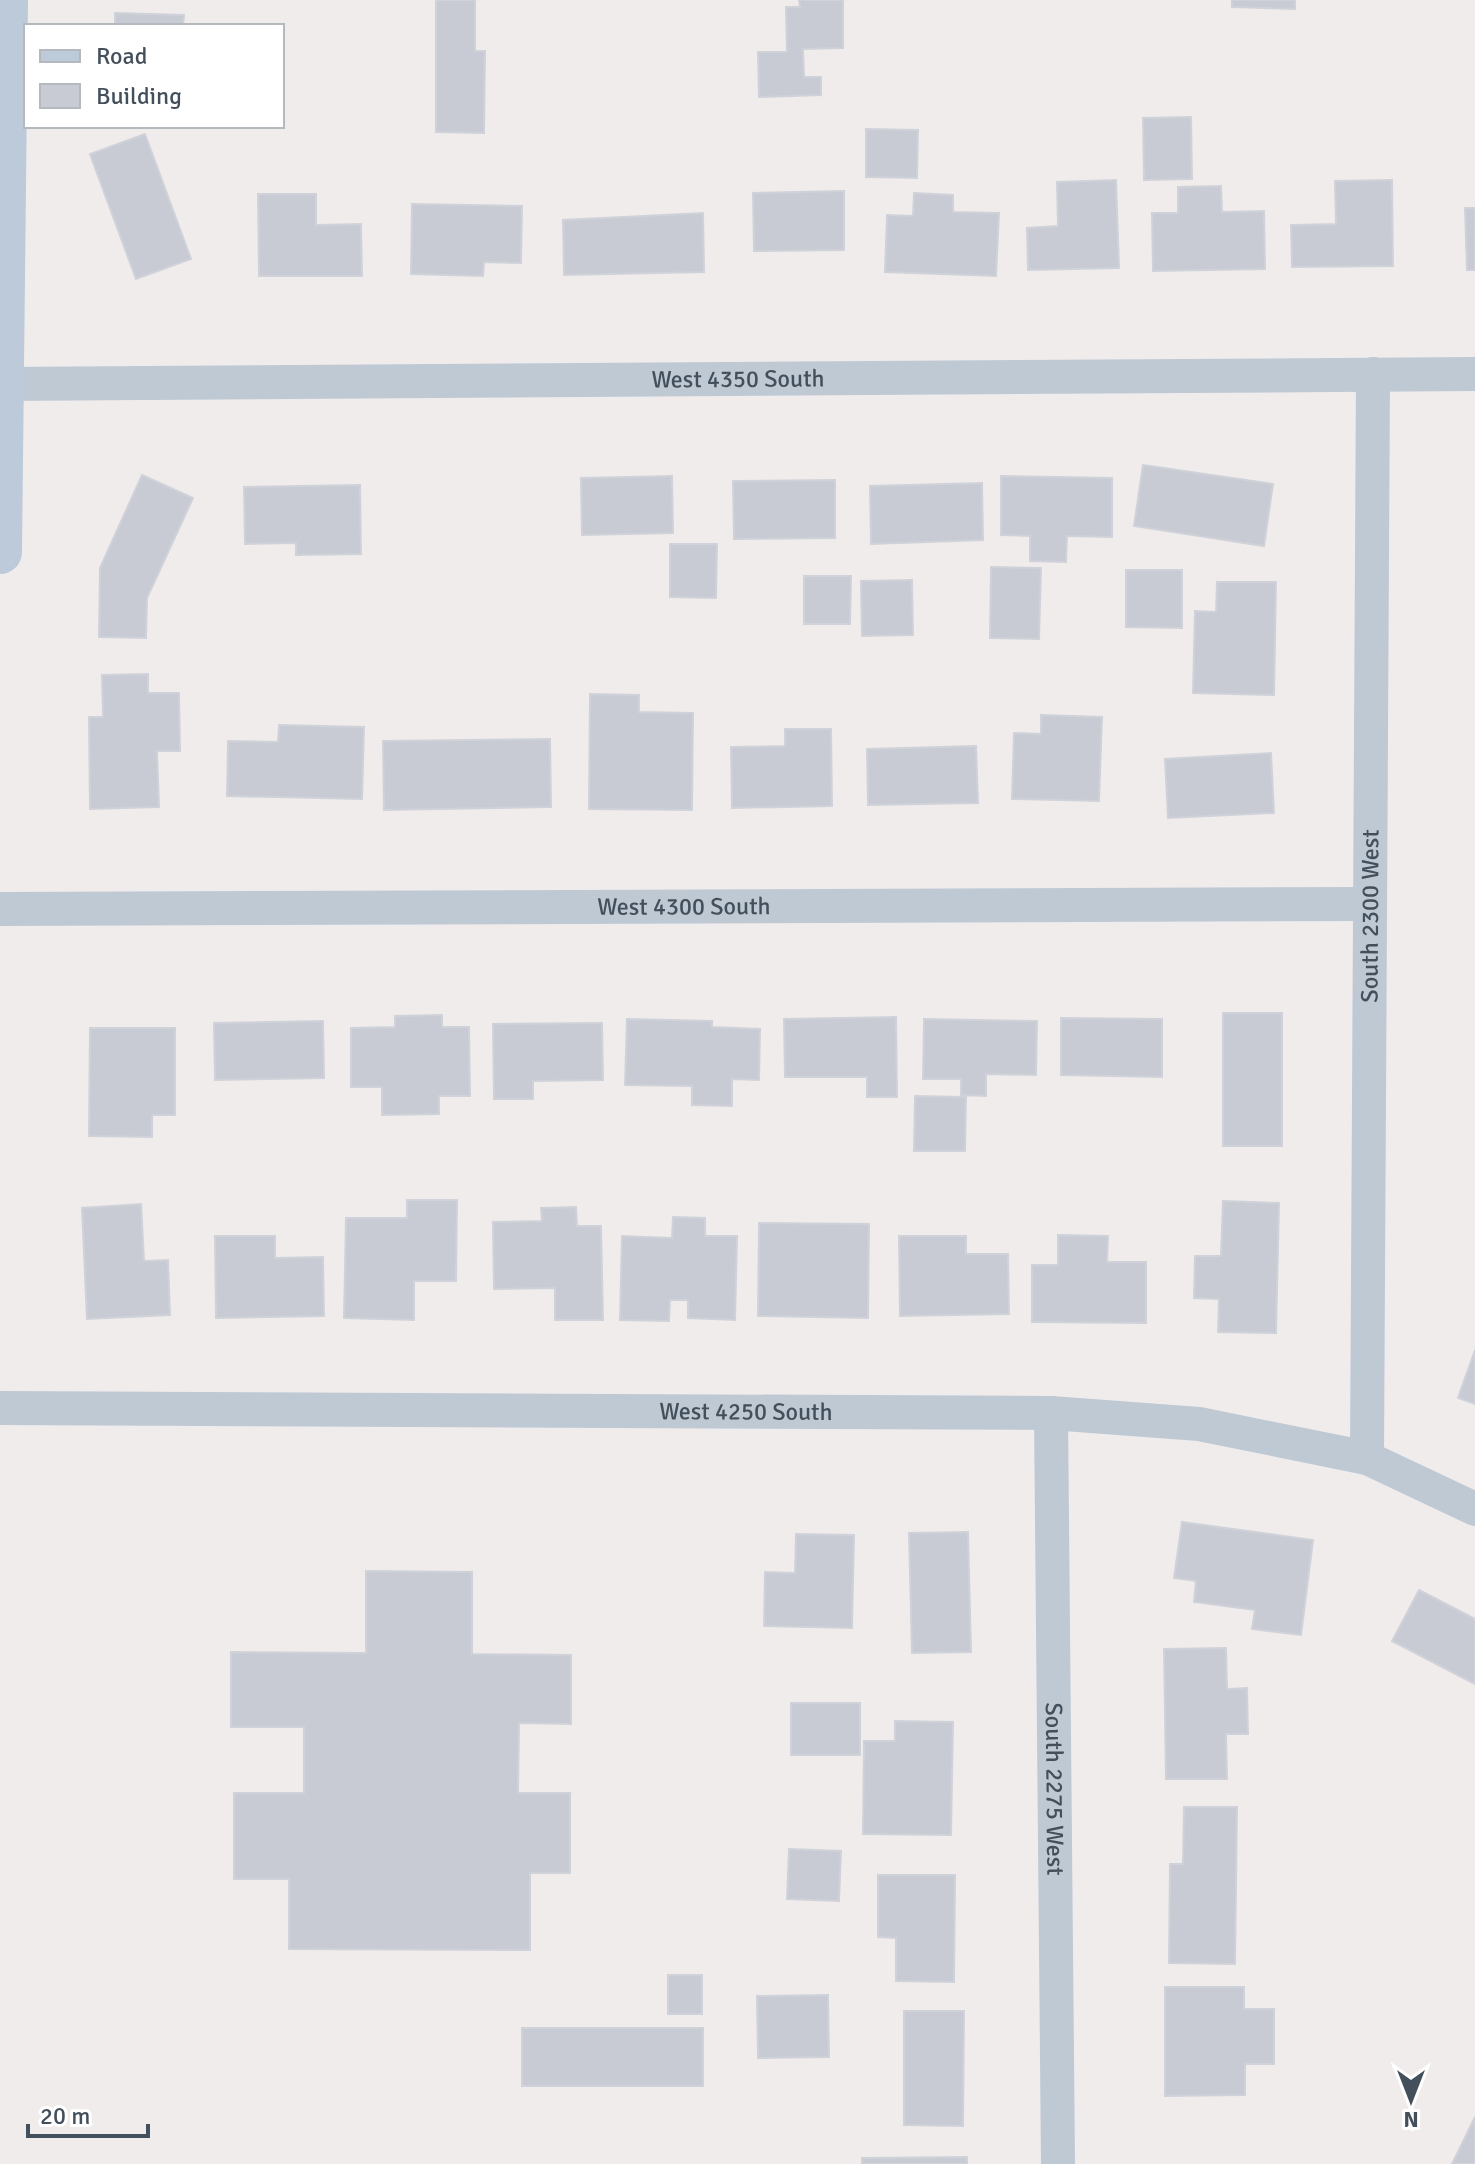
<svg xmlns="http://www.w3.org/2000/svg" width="1475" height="2164" viewBox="0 0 1475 2164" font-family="Signika,sans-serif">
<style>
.building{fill:#c8cbd3;stroke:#d0d2d9;stroke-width:2}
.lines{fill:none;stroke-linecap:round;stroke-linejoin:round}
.street{stroke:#bec9d4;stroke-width:34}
.secondary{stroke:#bdcad9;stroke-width:44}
.labels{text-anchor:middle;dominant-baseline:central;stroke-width:6;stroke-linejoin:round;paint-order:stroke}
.street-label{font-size:24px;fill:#43505c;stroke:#fff}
</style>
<rect width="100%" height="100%" fill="#f0ecec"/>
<path class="building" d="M436,0H475V51H485L484,133L436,132Z
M799,0H843V48L803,49L804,77H821V95L759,97L758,52H787L786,7H800Z
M1232,0H1295V9L1232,7Z
M115,13L184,15L183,26H115Z
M1191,117L1192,179L1144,180L1143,118Z
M866,129L918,130L917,178L866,177Z
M145,134L191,259L136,279L90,154Z
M1116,180L1119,268L1028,270L1027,228L1058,226L1057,182Z
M1392,180L1393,266L1292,267L1291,225L1336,224L1335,181Z
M1221,186L1222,212L1264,211L1265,269L1153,271L1152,213H1178V187Z
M844,191V250L754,251L753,193Z
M914,193L953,195V212L999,213L996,276L885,272L887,215L913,216Z
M258,194H316V225L361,224L362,276H259Z
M412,204L522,206L521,263L484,262L483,276L411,274Z
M1465,208H1475V270H1467Z
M703,213L704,272L564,275L563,220Z
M1143,465L1273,484L1264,546L1134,526Z
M142,475L193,498L147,598L146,638L99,637L100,568Z
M672,476L673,533L582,535L581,478Z
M1001,476L1112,478V537L1067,536L1066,562L1030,561V536L1001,535Z
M835,480V538L734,539L733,481Z
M982,483L983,540L871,544L870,486Z
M360,485L361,554L296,555V543L245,544L244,487Z
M670,544H717L716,598L670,597Z
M991,567L1041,568L1039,639L990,638Z
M1126,570H1182V628L1126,627Z
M804,576H851L850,624H804Z
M912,580L913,635L862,636L861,581Z
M1217,582H1276L1274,695L1193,693L1195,611L1216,612Z
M148,674V693H179L180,751H157L159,807L90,809L89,717H103L102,675Z
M590,694L639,695V712L693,713L692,810L589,809Z
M1041,715L1102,717L1099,801L1012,799L1014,733L1041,734Z
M279,725L364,727L362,799L227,796L228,741L278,742Z
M785,729H831L832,806L732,808L731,747L785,746Z
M550,739L551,807L384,810L383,741Z
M976,746L978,803L868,805L867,749Z
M1271,753L1274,813L1168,818L1165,759Z
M1223,1013H1282V1146H1223Z
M442,1015V1027H469L470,1096H439V1114L382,1115V1087H351V1028L395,1027V1016Z
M896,1017L897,1097H867V1077H785L784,1019Z
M1061,1018L1162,1019V1077L1061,1075Z
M627,1019L712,1021V1027L760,1029L759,1080L732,1079V1106L692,1105V1086L625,1085Z
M924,1019L1037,1021L1036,1075L986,1074V1096L961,1095V1079H923Z
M323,1021L324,1078L215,1080L214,1023Z
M602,1023L603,1080L533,1081V1099H494L493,1024Z
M90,1028H175V1115H152V1137L89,1136Z
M915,1096L966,1097L965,1151H914Z
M407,1200H457L456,1281H414V1320L344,1318L346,1218H407Z
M1223,1201L1279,1203L1276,1333L1218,1332L1219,1299L1194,1298L1195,1256H1221Z
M141,1204L144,1261L168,1260L170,1315L87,1319L82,1208Z
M576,1207L577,1226H601L603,1320H555V1288L494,1289L493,1222L542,1221L541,1208Z
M673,1217L705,1218V1236H737L735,1320L688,1318V1300H670L669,1321L620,1320L622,1236L672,1238Z
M759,1223L869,1224L868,1318L758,1316Z
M1058,1235L1108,1236L1107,1262H1146V1323L1032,1322V1265H1058Z
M215,1236H275V1258L323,1257L324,1316L216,1318Z
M899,1236H966V1254H1008L1009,1314L900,1316Z
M1475,1350V1404L1458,1398Z
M1182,1522L1313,1540L1301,1635L1252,1629L1255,1610L1194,1602L1196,1581L1174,1578Z
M968,1532L971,1652L912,1653L909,1533Z
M796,1534L854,1535L852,1628L764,1626L765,1572L795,1573Z
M366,1571L472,1572V1654L571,1655V1724L519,1723L518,1793H570V1873H530V1950L289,1949V1879H234V1793H304V1727H231V1652L366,1653Z
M1419,1590L1475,1619V1684L1392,1641Z
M1226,1648L1227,1689L1247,1688L1248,1734H1226L1227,1779H1166L1164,1649Z
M791,1703H860V1755H791Z
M895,1721L953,1722L951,1835L863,1834L864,1741H895Z
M1184,1807H1237L1235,1964L1169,1963L1170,1864H1183Z
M789,1849L841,1851L839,1901L787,1899Z
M878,1875H955L954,1982L896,1981V1938L878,1937Z
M668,1975H702V2014H668Z
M1165,1987H1244V2009H1274V2064H1245V2095L1165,2096Z
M828,1995L829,2057L758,2058L757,1996Z
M904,2011H964L963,2126L904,2125Z
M522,2028H703V2086H522Z
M1475,2117V2164H1452Z
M967,2157V2164H862V2158Z"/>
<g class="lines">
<g class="street">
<path id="s1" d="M2,384L1475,374"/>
<path id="s2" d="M0,909L1370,904"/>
<path id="s3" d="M0,1408L1051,1413L1199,1424L1367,1458L1475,1509"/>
<path id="s4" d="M1051,1413L1058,2164"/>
<path id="s5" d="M1367,1458L1373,374"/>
</g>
<path class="secondary" d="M0,552L6,0"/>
</g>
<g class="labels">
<g class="street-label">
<text stroke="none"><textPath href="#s1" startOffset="736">West 4350 South</textPath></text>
<text stroke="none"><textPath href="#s2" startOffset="684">West 4300 South</textPath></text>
<text stroke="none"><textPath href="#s5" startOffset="542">South 2300 West</textPath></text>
<text stroke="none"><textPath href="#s3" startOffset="746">West 4250 South</textPath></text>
<text stroke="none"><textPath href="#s4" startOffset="376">South 2275 West</textPath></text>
</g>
</g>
<rect x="24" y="24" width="260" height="104" fill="#ffffff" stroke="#b4b9be" stroke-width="2"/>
<rect x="40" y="50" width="40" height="12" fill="#bdcad9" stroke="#b4b9be" stroke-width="2"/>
<text x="96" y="64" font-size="24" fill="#43505c">Road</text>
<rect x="40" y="84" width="40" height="24" fill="#c8cbd3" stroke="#b4b9be" stroke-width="2"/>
<text x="96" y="104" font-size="24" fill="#43505c">Building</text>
<g transform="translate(1411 2100) rotate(180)" stroke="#ffffff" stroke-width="6" paint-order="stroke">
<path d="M0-6L14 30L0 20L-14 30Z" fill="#43505c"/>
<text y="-12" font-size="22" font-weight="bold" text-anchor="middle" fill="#43505c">N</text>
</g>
<path d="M28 2124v12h120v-12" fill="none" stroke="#43505c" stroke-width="4"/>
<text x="40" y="2124" font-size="24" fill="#43505c" stroke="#ffffff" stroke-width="6" paint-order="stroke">20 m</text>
</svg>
